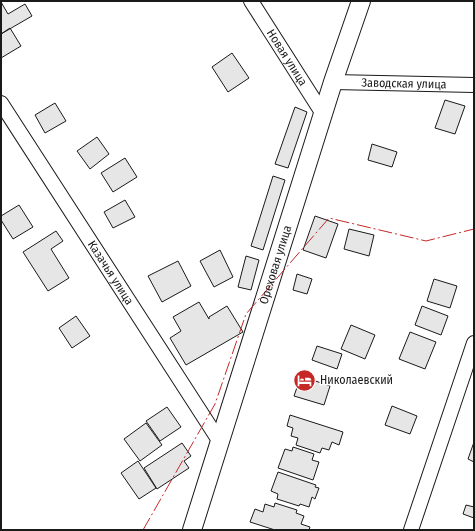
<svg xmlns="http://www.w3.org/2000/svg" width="475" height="531" viewBox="0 0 475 531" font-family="'Fira Sans Condensed',sans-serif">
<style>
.building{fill:#e6e6e6;stroke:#1a1a1a}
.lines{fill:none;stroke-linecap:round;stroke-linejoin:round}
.minor-casing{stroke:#1a1a1a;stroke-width:16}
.major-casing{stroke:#1a1a1a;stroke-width:20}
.minor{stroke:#fff;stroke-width:14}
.major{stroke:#fff;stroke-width:18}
.power{stroke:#c62828;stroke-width:1;stroke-dasharray:14 3 2 3;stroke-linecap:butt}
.labels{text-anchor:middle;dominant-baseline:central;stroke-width:3;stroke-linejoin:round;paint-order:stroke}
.street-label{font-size:12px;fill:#1a1a1a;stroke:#fff}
.poi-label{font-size:12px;fill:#1a1a1a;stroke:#fff;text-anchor:start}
</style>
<rect width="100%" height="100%" fill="#fff"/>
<path class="building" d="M1,2L8,14L25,4L32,16L1,34Z
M10,28L21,46L1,58V34Z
M232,53L249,78L228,92L212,67Z
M445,100L465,106L455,134L435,128Z
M55,103L66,121L45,133L35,115Z
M295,107L307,112L288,168L275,164Z
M97,137L109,154L90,169L77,151Z
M372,144L397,152L392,167L368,160Z
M125,158L137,177L113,192L101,173Z
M273,176L285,180L263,250L251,246Z
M125,200L135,217L113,228L104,212Z
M19,205L33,227L13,239L1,220V216Z
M315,216L338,224L326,258L303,250Z
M349,229L374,235L369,256L344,249Z
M56,231L63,241L51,249L69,278L48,291L23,252Z
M220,250L233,277L214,287L200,261Z
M246,256L259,260L251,290L238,287Z
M178,261L191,286L162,302L148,276Z
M297,274L312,279L307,294L293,290Z
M434,279L457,286L450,308L427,301Z
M199,302L209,319V317L227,306L243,332L186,365L170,338L181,331L173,317Z
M422,306L448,316L441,335L415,325Z
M76,316L90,336L72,348L59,328Z
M351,325L375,335L365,359L341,349Z
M410,332L436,342L425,369L399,359Z
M317,346L342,354L337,369L312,360Z
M301,376L330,386L324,405L294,396Z
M392,406L417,416L410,434L385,425Z
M167,407L181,427L160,441L146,421Z
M290,415L343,432L339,445L332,442L329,450L322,448L320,453L296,445L298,438L291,436L293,428L287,426Z
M146,423L162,445L140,461L124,439Z
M474,442V462L468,459Z
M182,443L191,456L184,461L189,468L157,489L144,468Z
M293,447L314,454L312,460L319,462L313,480L278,468L285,449L292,451Z
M138,461L156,488L139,499L121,473Z
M278,472L316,485L315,487L319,488L315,499L312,497L309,507L300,504L299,506L277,499L278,494L271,491Z
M275,503L297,510L296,513L304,516L301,524L310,527L309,530H275L250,522L255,509L263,512L265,504L274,507Z
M466,505L474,507V518L463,514Z"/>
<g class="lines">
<defs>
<g id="minor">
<path id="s1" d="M251,1L323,114"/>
<path id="s2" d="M333,82L474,85"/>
<path id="s3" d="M1,103L220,442"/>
<path d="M411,530L474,343"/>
</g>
<g id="major">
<path id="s4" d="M192,530L333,82L361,1"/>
</g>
</defs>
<use href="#minor" class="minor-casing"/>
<use href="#major" class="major-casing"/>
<use href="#minor" class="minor"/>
<use href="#major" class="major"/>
<path class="power" d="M143,530L215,404L246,314L329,218L426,241L474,229"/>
</g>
<defs>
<symbol id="hotel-disc" viewBox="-11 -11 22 22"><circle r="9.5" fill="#c62828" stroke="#fff"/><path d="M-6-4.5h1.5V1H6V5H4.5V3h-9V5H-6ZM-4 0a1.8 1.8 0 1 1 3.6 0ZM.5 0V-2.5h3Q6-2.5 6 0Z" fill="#fff"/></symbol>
</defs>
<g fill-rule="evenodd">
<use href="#hotel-disc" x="292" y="368" width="25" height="25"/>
</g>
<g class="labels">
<g class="street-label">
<text stroke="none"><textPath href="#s1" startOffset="67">Новая улица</textPath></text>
<text stroke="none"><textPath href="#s2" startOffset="71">Заводская улица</textPath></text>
<text stroke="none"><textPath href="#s4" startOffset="278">Ореховая улица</textPath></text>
<text stroke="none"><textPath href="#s3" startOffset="202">Казачья улица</textPath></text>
</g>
<g class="poi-label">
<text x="320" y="380">Николаевский</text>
</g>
</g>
<rect width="475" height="531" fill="none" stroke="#1a1a1a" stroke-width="4"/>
</svg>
